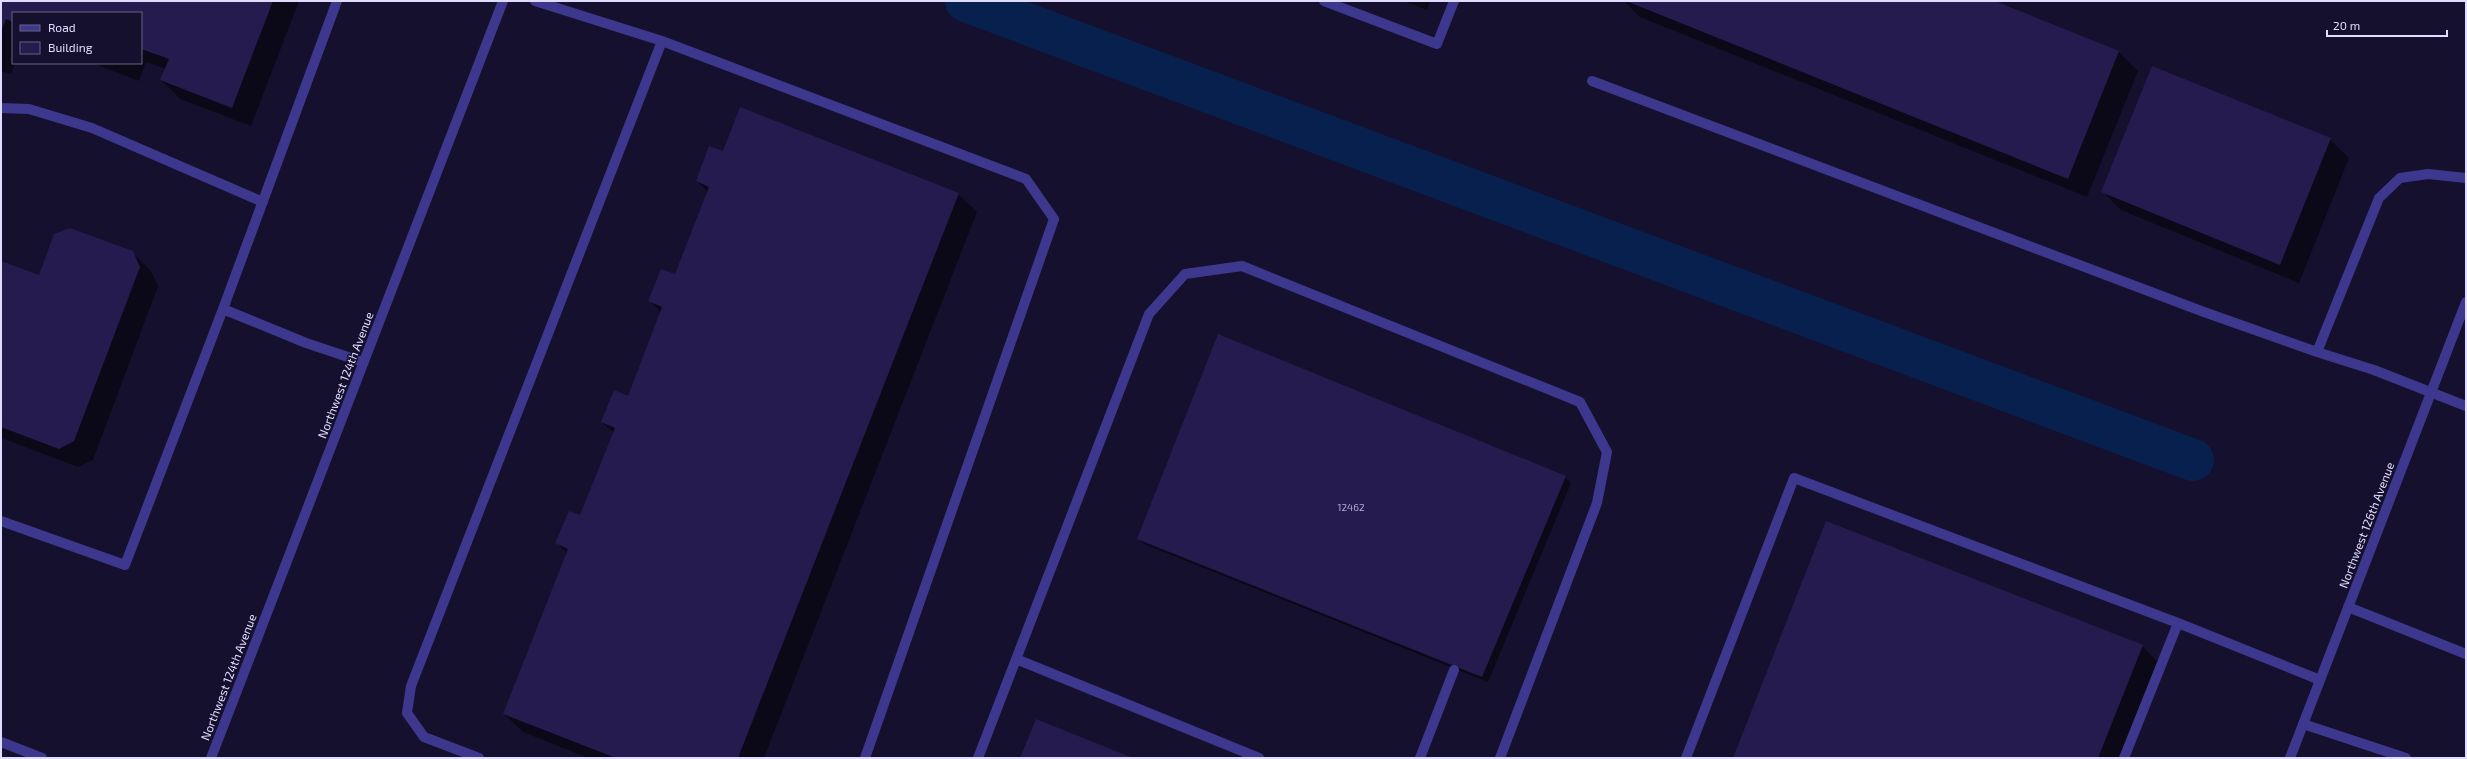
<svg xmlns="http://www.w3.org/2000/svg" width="2467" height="759" viewBox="0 0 2467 759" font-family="'Exo 2',sans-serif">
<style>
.shadow{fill:#0007}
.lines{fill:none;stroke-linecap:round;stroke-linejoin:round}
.canal{stroke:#08204e;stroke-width:42}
.building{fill:#261b4f}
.service{stroke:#3d388e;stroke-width:10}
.minor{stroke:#3d388e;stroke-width:10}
.labels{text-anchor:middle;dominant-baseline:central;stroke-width:3;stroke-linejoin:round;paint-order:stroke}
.number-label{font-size:10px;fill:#b2acd3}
.street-label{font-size:12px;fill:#e0dcff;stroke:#15102d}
</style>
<rect width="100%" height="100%" fill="#15102d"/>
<path class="shadow" d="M1,1H299L251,126L180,99L161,80L166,69L146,62L139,81L92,63H141V13H13V63H15L11,74L1,71Z
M1404,1H1430L1427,10Z
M1624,1H1993L2119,52L2138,71L2087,197L1640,17Z
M2330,139L2349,158L2299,283L2121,210L2102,191Z
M724,153L958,194L977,212L764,758H588L523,732L504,714L567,553L557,543L581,517L614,433L602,422L628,397L661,312L650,301L675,276L708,192L697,181Z
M132,252L151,271L158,286L93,460L78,467L1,438V263L39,277Z
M1565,477L1571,483L1488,682L1144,544L1139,538Z
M2142,646L2161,665L2124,758H1734Z"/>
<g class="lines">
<path class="canal" d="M966,1L2193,460"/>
</g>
<path class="building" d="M1,1H273L232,108L160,80L169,59L141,49V13H13V22L6,19L1,32Z
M1626,1H1995L2119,51L2068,179Z
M2152,66L2331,138L2280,265L2101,192Z
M740,107L959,193L738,758H616L503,714L568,549L555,543L569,511L580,515L615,428L601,422L614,390L628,396L662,307L648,301L661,269L675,274L709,187L696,181L709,146L723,151Z
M70,228L133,251L140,267L74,441L59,449L1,427V261L39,275L54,234Z
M1218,334L1566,476L1482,677L1137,539Z
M1826,521L2143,645L2098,758H1733Z
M1036,719L1133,758H1020Z"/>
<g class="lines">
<path class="service" d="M337,1L223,309L306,343L363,362
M535,1L662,41L1026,179L1054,219L865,758
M1324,1L1437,44L1454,1
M1592,81L2204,312L2317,352
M1,108L29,109L92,128L263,202
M2466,178L2428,174L2400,178L2379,198L2317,352L2374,370L2466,406
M1,521L125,565L223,309
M2348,607L2466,654
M1016,659L1259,758
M2303,724L2406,758
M479,758L424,737L407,713L411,686L662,41
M978,758L1149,314L1185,274L1242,266L1580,402L1607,452L1597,503L1500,758
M1420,758L1454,670
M1686,758L1794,478L2178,623L2320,680
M2124,758L2178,623"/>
<path class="minor" d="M1,742L42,758
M211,758L503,1
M2290,758L2466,302"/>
</g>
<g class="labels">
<g class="number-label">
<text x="1351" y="507">12462</text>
</g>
<g class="street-label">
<text transform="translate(345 375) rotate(-69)">Northwest 124th Avenue</text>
<text transform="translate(2366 525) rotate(-69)">Northwest 126th Avenue</text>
<text transform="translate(228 677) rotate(-69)">Northwest 124th Avenue</text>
</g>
</g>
<rect width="2467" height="759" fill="none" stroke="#e0dcff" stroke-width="4"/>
<rect x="12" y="12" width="130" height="52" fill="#15102d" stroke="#666281"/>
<rect x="20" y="25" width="20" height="6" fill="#3d388e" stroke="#666281"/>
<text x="48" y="32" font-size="12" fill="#e0dcff">Road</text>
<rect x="20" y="42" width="20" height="12" fill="#261b4f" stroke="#666281"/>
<text x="48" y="52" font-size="12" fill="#e0dcff">Building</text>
<path d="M2327 30v6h120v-6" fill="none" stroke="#e0dcff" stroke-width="2"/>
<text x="2333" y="30" font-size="12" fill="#e0dcff" stroke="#15102d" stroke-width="3" paint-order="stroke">20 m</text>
</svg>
